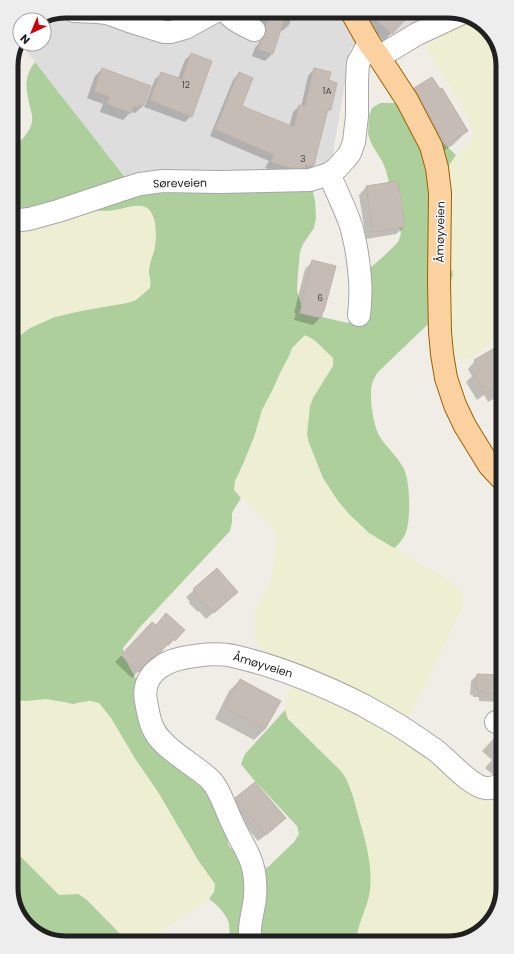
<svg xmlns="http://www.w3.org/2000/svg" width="514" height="954" viewBox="0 0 514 954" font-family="Poppins,sans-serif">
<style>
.residential{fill:#dedddd}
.farmland{fill:#eeefd2}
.forest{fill:#accf9b}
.shadow{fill:#0003}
.building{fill:#c5bcb5;stroke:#c2b3a8}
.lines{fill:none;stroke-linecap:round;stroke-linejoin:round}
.minor-casing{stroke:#a7a7a7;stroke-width:24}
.major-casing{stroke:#9b6300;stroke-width:24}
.minor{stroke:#fff;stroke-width:22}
.major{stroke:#fcd1a0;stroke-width:22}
.labels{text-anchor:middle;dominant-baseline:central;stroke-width:3;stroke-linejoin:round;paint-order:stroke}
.number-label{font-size:9px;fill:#494745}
.street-label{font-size:11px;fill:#202020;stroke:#fff}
.rim{fill:none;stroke:#202020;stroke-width:5}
</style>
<rect width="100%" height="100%" fill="#f0ede6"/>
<path class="residential" d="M66,11H452L369,50L351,47L330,171L130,185L21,44H44V20Z"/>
<path class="farmland" d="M461,15L481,22L499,45L500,344L492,341L478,353L462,362L453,356L449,347L447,174L449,165L456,155L461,152L473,138L472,129L461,104L440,72L427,48V41Z
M143,206L151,211L155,220L156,238L155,246L148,271L150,279V288L136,300L127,303L81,311L55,317L30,328L22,334L12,343V219L89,210H98L107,211L116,210L125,208Z
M305,335L313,339L333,358V366L313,398L310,406L307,434L309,443L323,478L356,521L369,533L394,547H396L402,553L417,563L443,575L450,581L463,594L464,604L435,665L414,706L402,733L488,799H500L502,798L503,892L494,919L469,939L356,940L361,917L366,909L370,870L363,832L350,787L341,771L288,718L285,710L288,692L294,684L272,660L259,647L255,638V610L268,586L271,577L277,541L274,530L234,490L235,481L243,464L254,437L262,410L273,389L280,373L289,356L292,348Z
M46,699L64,702L73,704L82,702L90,701L99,703L111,718L158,792L198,860L215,884L214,893L209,899L193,911L142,942H128L86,899L78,894L60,896L15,851L14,700L27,701Z"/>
<path class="forest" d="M35,62L130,184L302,174L313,192L315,201L316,218L314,228L303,244L300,252L298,272L297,291L300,301L306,308L313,314L322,317L348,323L356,318L367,276L371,267L384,256L398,242L401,234L386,170L382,161L372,145L368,134L369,116L372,108L380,103H399L421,122L456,155L449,165L447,174V256L453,274L448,292V310L425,327L377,373C376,376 374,378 373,381C368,393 373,426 380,437C387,448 398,457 404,469C410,482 411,518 406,532C404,538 400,542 396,547L394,548L369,533L350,515L338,501L323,478L309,443L307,434L310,406L313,398L333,366V358L313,339L305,335L292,348L289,356L280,373L273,389L262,410L254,437L243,464L235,481L234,490L241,498L232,513V522L230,531L141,626L123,648L125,659L154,711L183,749L224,810L227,838L229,846L249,867L256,871L268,867L294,842L299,834L297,826L253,779L241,764L245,754L285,710L288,719L341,771C350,783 353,797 357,811C364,836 373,863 370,890C368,907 358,922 356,940L229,941C229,936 230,929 229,924C228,916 216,903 209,899L214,892L215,884L198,860L158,792L136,760L111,718L99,703L90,701L82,702L73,704L64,702L46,699L27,701L14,700L12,343L22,334L30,328L55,317L81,311L127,303L136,300L150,288C150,285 151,282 150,279C150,276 148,273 149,270C150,261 154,254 155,246C157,234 157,207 141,206C132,205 123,209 114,210C106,212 97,210 89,210L12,219V150C19,142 30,133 32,122C33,117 31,111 30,107C26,88 23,78 35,62Z
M15,851L59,895L78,894L86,899L128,942L62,943L35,934L15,909Z"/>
<path class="shadow" d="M142,11H156L152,15Z
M245,11H294L289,25L282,31H280L272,54L265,61L252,56L255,48L259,43L260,37L243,17Z
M377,11H417L410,19L407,16L384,41L365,24Z
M420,11H439L432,18L424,22L416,16Z
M191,54V116L185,122L144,107L155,79L162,73L178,78L185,60Z
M102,69L150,86L143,106L135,113L131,112L123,120L100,112L103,104L87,98L95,76Z
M314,69L328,81L330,109L326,114L314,165L307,172L285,174L265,168L269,161L210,136L233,80L239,73L241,107L289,127L293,112L299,106L301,107L308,76Z
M415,88L467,131L453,145L432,158L401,102Z
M366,187L404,227L396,234L366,239L359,195Z
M313,261L324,311L322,313L320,318L313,325L294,320L296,313H294L305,269Z
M497,348L500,353V395L488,402L484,395L477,400L466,382L472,376L468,369L475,361Z
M194,590L229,599L206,619L199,611L198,612L189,603L190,602L186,597Z
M155,626L184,630L168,646L166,644L151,660L144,665L132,678L115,662L146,630Z
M502,660V702L479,701V697H473V695H470L471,681L477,675L500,676L495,667Z
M240,680L279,701L265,729L254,740L215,719L229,691Z
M502,734V773L497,778L485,768L492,760L482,751L497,735Z
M236,799L277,826L258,841L229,806Z"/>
<path class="building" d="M271,11H287L273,54L258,49L261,40L265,35L266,30V27Z
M366,11H413L392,34Z
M191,53L212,61L192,117L150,100L161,72L182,79Z
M102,68L151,86L143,106L139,104L138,107L134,106L131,113L107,104L110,97L94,91Z
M314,68L331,72L329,80L337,83L331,110L328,109L314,165L311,166L306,165L305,168H292L271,162L274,155L215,129L239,72L253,78L242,106L294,127L299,105L305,106Z
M432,77L440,89L442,88L468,131L446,145L414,88Z
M398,181L405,227L373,232L366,186Z
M312,260L336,266L324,311H323L321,318L300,313L302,306L301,305Z
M500,345V384L485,393L473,374L480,370L474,360Z
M217,568L238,592L214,613L207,605L206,606L196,595L197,594L193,589Z
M166,613L185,630L175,641L173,638L159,654L149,660L139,672L121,655L152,622L156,625Z
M477,674L502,675V695L485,694V691H479V689H476Z
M240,679L281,701L265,729L225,708Z
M255,782L286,818L266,835L235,798Z"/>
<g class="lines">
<defs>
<path id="minor" d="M74,11L98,12L107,13L129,21L164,32H171L185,28L216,11
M226,11C232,20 244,25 254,30
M379,57L417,34L460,14
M329,174C336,190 344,206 350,223C353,231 354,239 356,247C360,272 362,290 359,315
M12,221L29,219L58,211L127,188L140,184L163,181L219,182L310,180L329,174L336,169L347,157L350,153L354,142L357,116V81L358,63L369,43
M496,722L502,721
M250,935C249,922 254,910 255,897C256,884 255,869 249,856C244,845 237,834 232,822C226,810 222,796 214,784C209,777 201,772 193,766C181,757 162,745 155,732C149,723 148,711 146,701C143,687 149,674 162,666C176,656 216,652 233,656C278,666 321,684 363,705C373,711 383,716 393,722C407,730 420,740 434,749C447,758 470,787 486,788C492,789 497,786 502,784"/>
<path id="major" d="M351,11L369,43L379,57L407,100L431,146L437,168L440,193L439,282L440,332L442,354L446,378L455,405L465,426L489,465L501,478"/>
</defs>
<use href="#minor" class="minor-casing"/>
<use href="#major" class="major-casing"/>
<use href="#minor" class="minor"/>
<use href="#major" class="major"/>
</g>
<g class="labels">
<g class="number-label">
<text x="186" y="85">12</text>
<text x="327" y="91">1A</text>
<text x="303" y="159">3</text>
<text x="320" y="298">6</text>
</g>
<g class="street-label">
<text transform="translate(180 183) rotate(-1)">Søreveien</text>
<text transform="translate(440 232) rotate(-89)">Åmøyveien</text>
<text transform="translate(263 665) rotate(17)">Åmøyveien</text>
</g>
</g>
<path d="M0 0H514V954H0ZM66 18H448A48 48 0 0 1 496 66V888A48 48 0 0 1 448 936H66A48 48 0 0 1 18 888V66A48 48 0 0 1 66 18Z" fill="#ededed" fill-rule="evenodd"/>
<path class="rim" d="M66 18H448A48 48 0 0 1 496 66V888A48 48 0 0 1 448 936H66A48 48 0 0 1 18 888V66A48 48 0 0 1 66 18Z"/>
<g transform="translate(32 32) rotate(224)"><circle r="19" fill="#ffffff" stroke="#a6a6a6"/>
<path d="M0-3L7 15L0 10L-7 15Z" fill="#cf0007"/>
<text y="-6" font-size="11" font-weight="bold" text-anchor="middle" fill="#202020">N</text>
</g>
</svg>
